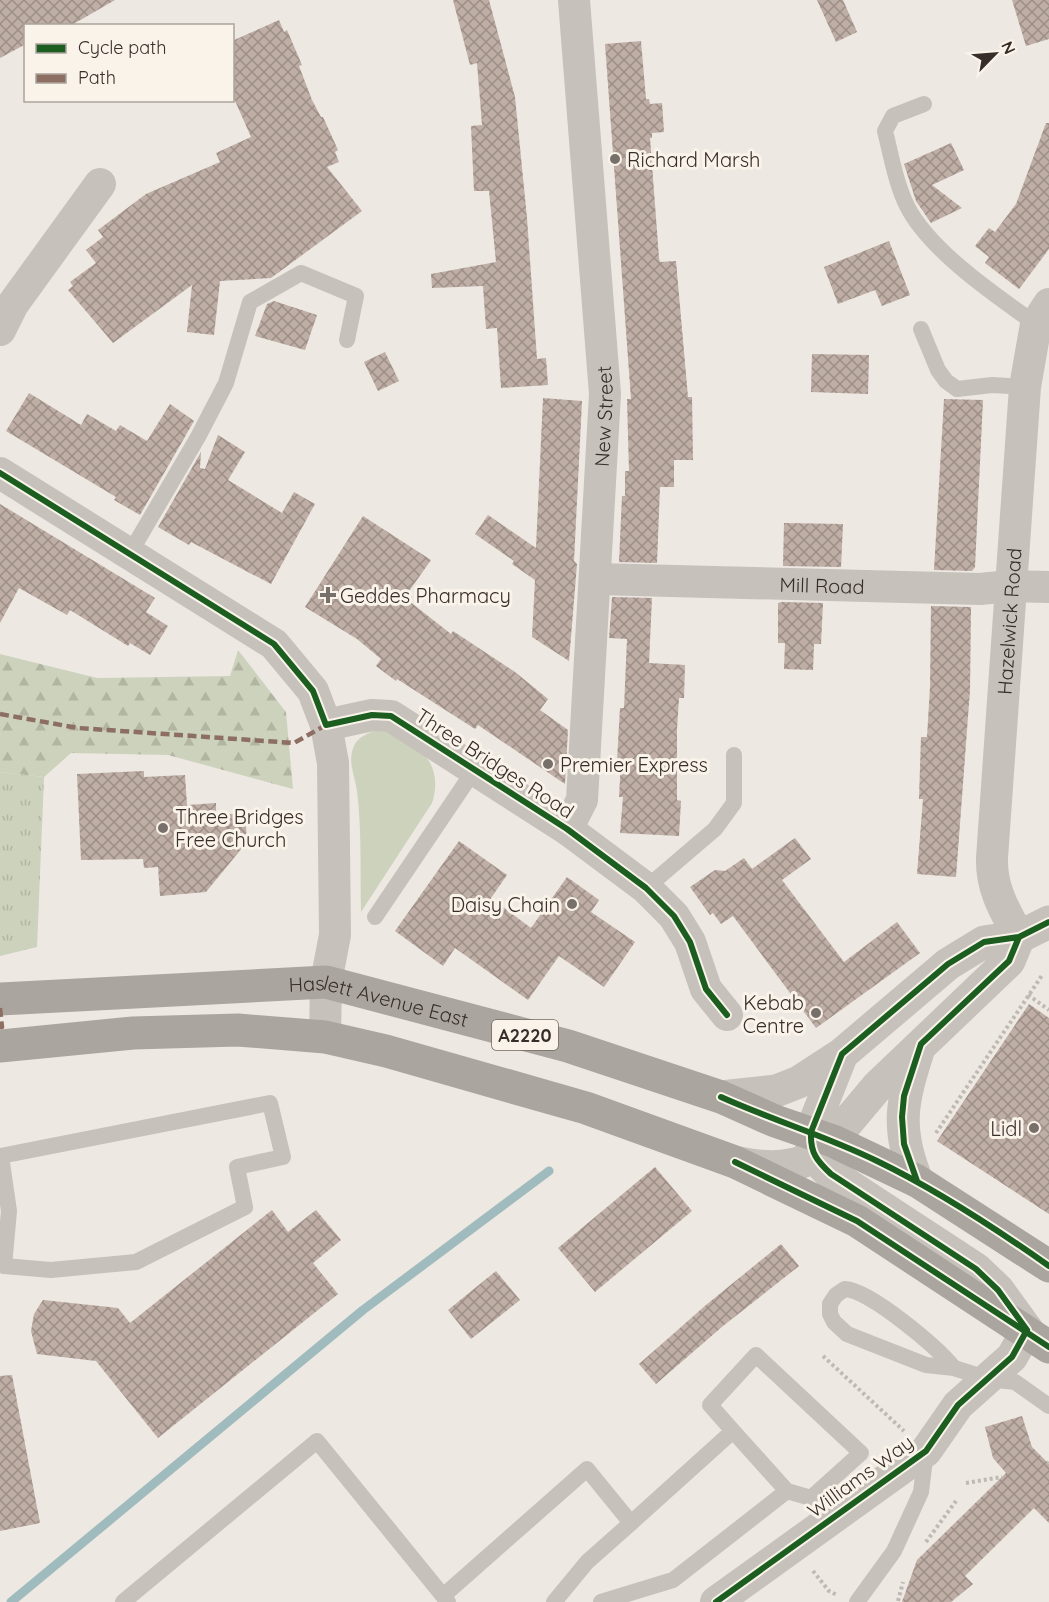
<svg xmlns="http://www.w3.org/2000/svg" width="1049" height="1602" viewBox="0 0 1049 1602" font-family="Quicksand,sans-serif">
<style>
.grass{fill:#cdd2bd}
.forest{fill:url(#forest-firs)}
.park{fill:url(#park-tufts)}
.lines{fill:none;stroke-linecap:round;stroke-linejoin:round}
.stream{stroke:#9fbbbd;stroke-width:9}
.building{fill:url(#building-cross-hatch)}
.path{stroke:#bfb9b4;stroke-width:4;stroke-dasharray:3 3;stroke-linecap:butt}
.service{stroke:#c6c1bb;stroke-width:16}
.minor{stroke:#c6c1bb;stroke-width:32}
.tertiary{stroke:#c6c1bb;stroke-width:33}
.primary{stroke:#aba5a0;stroke-width:33}
.quiet{stroke:#8d6e63;stroke-width:4.5;stroke-dasharray:9 4.5;stroke-linecap:butt}
.cycleway-casing{stroke:#f9f3ea;stroke-width:10}
.cycleway{stroke:#1b5e20;stroke-width:6}
.poi-dot{fill:#776f6a;stroke:#f9f3ea;stroke-width:2}
.labels{text-anchor:middle;dominant-baseline:central;stroke-width:6;stroke-linejoin:round;paint-order:stroke}
.shield{fill:#f9f3ea;stroke:#716963;stroke-width:1.5}
.shield-label{font-size:18px;font-weight:bold;fill:#372e29}
.poi-label{font-size:20px;fill:#372e29;stroke:#f9f3ea;text-anchor:start}
.street-label{font-size:20px;fill:#372e29;stroke:#f9f3ea}
</style>
<defs>
<pattern id="forest-firs" width="22" height="20" patternUnits="userSpaceOnUse" patternTransform="scale(1.5)"><rect width="22" height="20" fill="#cdd2bd"/><path d="M5 1l3.5 6h-7zM16 11l3.5 6h-7z" fill="#b1b5a2"/></pattern>
<pattern id="park-tufts" width="24" height="20" patternUnits="userSpaceOnUse" patternTransform="scale(1.5)"><rect width="24" height="20" fill="#cdd2bd"/><path d="M3 7l-1-3M5 7V3M7 7l1-3M15 17l-1-3M17 17v-4M19 17l1-3" fill="none" stroke="#b1b5a2"/></pattern>
<pattern id="building-cross-hatch" width="8" height="8" patternUnits="userSpaceOnUse" patternTransform="scale(1.5)"><rect width="8" height="8" fill="#bfaea5"/><path d="M0 0l8 8M0 8l8-8" fill="none" stroke="#9c8e86"/></pattern>
</defs>
<rect width="100%" height="100%" fill="#ede8e2"/>
<path class="grass" d="M380,729C417,738 445,764 432,803L361,912C360,872 362,831 357,791C355,775 347,762 354,746C358,736 371,732 380,729Z"/>
<path class="forest" d="M238,650L286,712L293,789L168,755L71,753L44,777L0,772V654L97,678L230,676Z"/>
<path class="park" d="M0,772L44,777L37,947L0,956Z"/>
<g class="lines">
<path class="stream" d="M11,1602L363,1310L549,1171"/>
</g>
<path class="building" d="M0,0H115L70,26H26V44L0,58Z
M453,0H489L515,97L527,218L537,359L546,358L548,385L501,388L497,328L486,329L483,286L432,288L431,274L496,262L489,191H474L471,126L482,125L477,63L470,65Z
M817,0H843L857,32L836,42Z
M1012,0H1049V39L1026,46Z
M279,20L284,32L287,30L302,65L299,66L312,100L321,117H323L338,150L335,152L339,162L327,167L362,211L271,278L220,281L214,335L187,332L192,285L113,343L68,290L73,286L70,282L96,263L86,250L103,237L98,230L146,194L220,162L216,153L251,137L232,94V41Z
M641,41L646,99H649L650,104L662,103L663,117L664,132L652,133V138H650L659,258L660,262L676,261L688,397H692L693,460H674V487H660L657,563L619,562L622,496H625V471H629L627,399H631L605,44Z
M1046,123H1049V249L1019,289L985,263L989,257L975,246L989,228L995,232L1016,204Z
M951,143L964,170L932,185L962,208L931,223L916,201L904,164Z
M889,241L910,295L882,306L875,290L838,304L824,267Z
M274,301L317,315L305,350L255,336L267,304Z
M385,352L399,381L378,391L364,362Z
M812,354L869,355L868,394L811,392Z
M29,393L81,425L87,414L116,431L120,425L147,441L170,404L194,421L140,515L114,500L116,497L6,431Z
M543,398L582,401L574,561L577,564L569,661L532,637L535,580L512,564L514,561L475,534L488,515L536,548Z
M944,399L983,400L975,567L972,571L934,570Z
M218,435L245,452L228,480L282,513L294,492L315,504L271,584L191,542L189,545L158,527L201,452L200,468L205,469Z
M0,504L155,598L146,612L168,626L150,655L130,643L128,646L70,610L67,615L19,588L0,623Z
M363,516L431,560L407,594L412,597L409,601L451,634L453,631L515,672L548,699L540,710L568,730L565,784L478,725L475,729L397,679L396,681L376,666L381,659L357,639L305,607Z
M784,523L843,524L841,567L783,566Z
M612,597L652,598L649,663L685,665L684,698H679L677,729V800L681,801L679,836L620,833L623,797H619L621,761H617L620,708H624L627,639L609,638Z
M782,602L823,603L821,644H814L813,670L784,669L785,643H778V603Z
M931,606L971,607L970,690L956,877L917,874L923,799H919L921,737H927L930,687Z
M144,771V777L185,775L187,805L216,803V815L245,813L247,842L206,892L160,896L158,867L144,868L143,859L81,860L77,774Z
M795,838L811,859L782,880L844,962L897,922L920,953L816,1028L733,916L721,924L713,913L710,915L690,887L715,870L725,871L744,858L752,869Z
M459,841L507,875L491,898L531,928L567,877L599,900L591,912L635,942L604,987L559,956L528,1000L455,948L443,966L395,931Z
M1029,1004L1049,1018V1214L937,1141Z
M655,1167L692,1211L595,1292L558,1248Z
M272,1210L288,1232L316,1210L341,1240L313,1263L338,1294L158,1438L96,1361L37,1354L31,1331L34,1314L43,1300L118,1308L130,1323Z
M781,1244L799,1266L723,1326L656,1384L639,1364L706,1305Z
M496,1271L520,1300L471,1339L448,1310Z
M12,1375L40,1523L0,1531V1376Z
M1022,1416L1032,1447L1049,1464V1523L1034,1508L965,1576L973,1584L951,1602H902L917,1560L1006,1473L993,1458L985,1427Z"/>
<g class="lines">
<path class="path" d="M1028,995L1049,1010
M936,1133L1043,974
M823,1356L904,1431
M1048,1463L1049,1462
M966,1483L1002,1477
M926,1542L956,1501
M813,1571L829,1591L837,1595
M898,1601L903,1582"/>
<path class="service" d="M924,104L893,116L885,131C891,155 896,184 907,206C929,250 996,296 1036,324
M921,329L938,370L946,381L957,389L992,385L1025,387
M130,553L198,437L226,383L250,302L301,273L356,296L347,340
M646,888L715,829L734,803V755
M375,917L475,769
M270,1103L283,1157L237,1167L245,1207L136,1262L51,1270L4,1266L9,1211L1,1156Z
M954,1368C937,1347 871,1291 845,1289L836,1295L830,1304V1314L834,1322L847,1334L926,1365L954,1368L989,1379L1015,1382L1049,1406
M733,1431L787,1491
M443,1596L587,1469L631,1523L733,1431L710,1405L756,1355L861,1453L811,1498L787,1491L673,1580L601,1602
M123,1602L317,1441L448,1602
M554,1602L587,1562L631,1523
M857,1602L894,1551L921,1492L926,1451"/>
<g class="minor">
<path d="M0,330L13,304L100,184"/>
<path d="M0,473L274,644L313,691L326,725L333,763L335,935L326,982L325,1037"/>
<path id="s1" d="M596,579L980,589L1010,586L1049,587"/>
<path d="M326,725L372,715L391,716L567,829L646,888L674,916L690,942L706,989L727,1015"/>
<path id="s2" d="M567,829L582,800L605,394L574,0"/>
<path id="s3" d="M1019,937C1005,911 991,889 992,858L1025,387L1036,324L1049,304"/>
<path d="M716,1602L926,1451L958,1405L1012,1357L1027,1330"/>
</g>
<path class="tertiary" d="M842,1054L811,1132C810,1153 817,1161 831,1174L976,1269L998,1290L1027,1330
M721,1097L776,1091L799,1082L842,1054L948,964L984,942L1019,937L1049,922
M738,1163C768,1169 798,1170 824,1150L877,1087L1009,961L1019,937
M917,1181C895,1127 902,1101 919,1048"/>
<g class="primary">
<path id="s4" d="M0,999L326,982L568,1046L721,1097L775,1121L833,1141L917,1181L1049,1266"/>
<path d="M0,1046L133,1033L238,1030L325,1037L386,1051L586,1108L735,1162L857,1221L1049,1347"/>
</g>
<path class="quiet" d="M0,714L78,728L294,743L326,725
M0,1008L2,1027H0"/>
<defs>
<path id="cycleway" d="M0,473L274,644L313,691L326,725L372,715L391,716L567,829L646,888L674,916L690,942L706,989L727,1015
M721,1097C772,1120 826,1136 877,1161C937,1190 995,1228 1049,1266
M735,1162L857,1221L1049,1347
M917,1181L904,1144L902,1117L904,1096L921,1044L1009,961L1019,937
M1027,1330L998,1290L976,1269L831,1174C817,1161 810,1153 811,1132L842,1054L948,964L984,942L1019,937L1049,922
M716,1602L926,1451L958,1405L1012,1357L1027,1330"/>
</defs>
<use href="#cycleway" class="cycleway-casing"/>
<use href="#cycleway" class="cycleway"/>
</g>
<g class="poi-dot">
<circle cx="615" cy="159" r="6"/>
<path d="M325 586h6v6h6v6h-6v6h-6v-6h-6v-6h6z"/>
<circle cx="548" cy="764" r="6"/>
<circle cx="163" cy="828" r="6"/>
<circle cx="572" cy="904" r="6"/>
<circle cx="816" cy="1013" r="6"/>
<circle cx="1034" cy="1128" r="6"/>
</g>
<g class="labels">
<rect class="shield" x="492" y="1020" width="66" height="30" rx="4.5"/>
<g class="shield-label">
<text x="525" y="1035">A2220</text>
</g>
<g class="poi-label">
<text x="627" y="159">Richard Marsh</text>
<text x="340" y="595">Geddes Pharmacy</text>
<text x="560" y="764">Premier Express</text>
<text x="175" y="816">Three Bridges<tspan x="175" dy="23">Free Church</tspan></text>
<text x="560" y="904" text-anchor="end">Daisy Chain</text>
<text x="804" y="1002" text-anchor="end">Kebab<tspan x="804" dy="23">Centre</tspan></text>
<text x="1022" y="1128" text-anchor="end">Lidl</text>
</g>
<g class="street-label">
<text stroke="none"><textPath href="#s2" startOffset="417">New Street</textPath></text>
<text stroke="none"><textPath href="#s1" startOffset="226">Mill Road</textPath></text>
<text stroke="none"><textPath href="#s3" startOffset="322">Hazelwick Road</textPath></text>
<text transform="translate(495 763) rotate(33)">Three Bridges Road</text>
<text stroke="none"><textPath href="#s4" startOffset="381">Haslett Avenue East</textPath></text>
<text transform="translate(860 1476) rotate(-36)">Williams Way</text>
</g>
</g>
<rect x="24" y="24" width="210" height="78" fill="#f9f3ea" stroke="#aba49d" stroke-width="1.5"/>
<rect x="36" y="44" width="30" height="9" fill="#1b5e20" stroke="#aba49d" stroke-width="1.5"/>
<text x="78" y="54" font-size="18" fill="#372e29">Cycle path</text>
<rect x="36" y="74" width="30" height="9" fill="#8d6e63" stroke="#aba49d" stroke-width="1.5"/>
<text x="78" y="84" font-size="18" fill="#372e29">Path</text>
<g transform="translate(995 54) rotate(65)" stroke="#f9f3ea" stroke-width="4.5" paint-order="stroke">
<path d="M0-4.5L10 22L0 15L-10 22Z" fill="#372e29"/>
<text y="-9" font-size="16" font-weight="bold" text-anchor="middle" fill="#372e29">N</text>
</g>
</svg>
